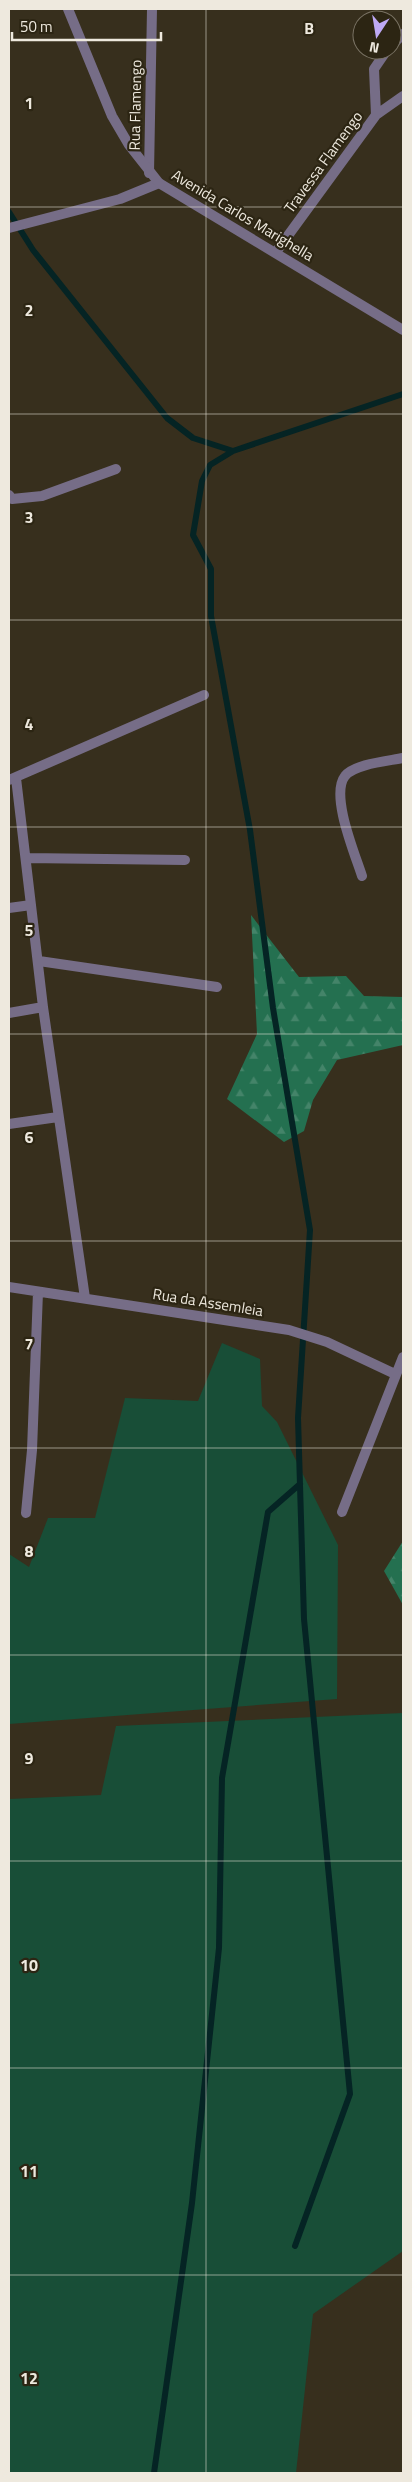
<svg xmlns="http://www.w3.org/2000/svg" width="412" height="2482" viewBox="0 0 412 2482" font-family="'Titillium Web',sans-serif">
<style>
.green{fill:#184e37}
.forest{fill:url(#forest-firs)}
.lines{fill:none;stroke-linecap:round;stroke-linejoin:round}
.stream{stroke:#052424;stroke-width:6}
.minor{stroke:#766d87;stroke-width:10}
.tertiary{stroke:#766d87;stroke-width:10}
.grid{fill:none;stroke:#eee9de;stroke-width:1;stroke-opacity:0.55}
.labels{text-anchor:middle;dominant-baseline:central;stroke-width:4.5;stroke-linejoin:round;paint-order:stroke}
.street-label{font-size:15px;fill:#eee9de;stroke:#2c2513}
.grid-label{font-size:16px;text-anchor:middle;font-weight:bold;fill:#eee9de;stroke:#2c2513;stroke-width:4.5;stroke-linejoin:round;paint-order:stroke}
</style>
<defs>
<pattern id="forest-firs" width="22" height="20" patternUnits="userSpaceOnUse" patternTransform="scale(1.25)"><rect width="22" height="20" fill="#247050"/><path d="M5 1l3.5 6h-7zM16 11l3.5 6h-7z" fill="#448469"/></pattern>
</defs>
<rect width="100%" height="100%" fill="#372f1d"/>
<path class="green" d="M222,1343L260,1359L262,1406L277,1422L338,1545L337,1699L9,1724V1554L29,1567L48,1518H95L125,1398L198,1401Z
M403,1713V2251L313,2314L296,2473H9V1799L101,1795L116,1726Z"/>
<path class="forest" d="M251,915L299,977L346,976L364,996L403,997V1045L337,1060L313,1100L304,1131L284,1142L227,1099L257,1034Z
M403,1541V1605L384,1571Z"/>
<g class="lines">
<path class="stream" d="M9,212L33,250L167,418L193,438L233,451
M295,2246L350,2094L304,1619L298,1418L310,1230L273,1008L250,830L211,616V569L193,535L202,481L210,465L233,451L403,394
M154,2473L192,2203L219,1948L222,1778L268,1512L300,1484"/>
<path class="minor" d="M392,45L403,34
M376,115L374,69L387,50
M149,173L152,9
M9,228L120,199L159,183
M276,252L376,115L403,96
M9,495L12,499L42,496L116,469
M16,778L43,1007L85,1298
M9,780L204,695
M26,858L185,860
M362,876C355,854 330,795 345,776C354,764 389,761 403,758
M9,908L31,905
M39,961L217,987
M9,1013L43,1007
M9,1124L58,1117
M9,1287L289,1330L327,1342L395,1374
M342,1512L403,1357
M26,1513L32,1450L38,1292"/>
<path class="tertiary" d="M68,9L112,116L129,145L159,183L403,330"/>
</g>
<path class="grid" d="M206,9V2473M9,207H403M9,414H403M9,620H403M9,827H403M9,1034H403M9,1241H403M9,1448H403M9,1655H403M9,1861H403M9,2068H403M9,2275H403"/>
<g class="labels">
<g class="street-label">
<text transform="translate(135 105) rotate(-89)">Rua Flamengo</text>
<text transform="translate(323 162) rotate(-54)">Travessa Flamengo</text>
<text transform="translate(243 215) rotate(31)">Avenida Carlos Marighella</text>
<text transform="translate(208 1302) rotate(9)">Rua da Assemleia</text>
</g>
</g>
<g class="grid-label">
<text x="309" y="34">B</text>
<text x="29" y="109">1</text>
<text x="29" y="316">2</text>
<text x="29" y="523">3</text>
<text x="29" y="730">4</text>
<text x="29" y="936">5</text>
<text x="29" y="1143">6</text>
<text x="29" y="1350">7</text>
<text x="29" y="1557">8</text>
<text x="29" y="1764">9</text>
<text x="29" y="1971">10</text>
<text x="29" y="2177">11</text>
<text x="29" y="2384">12</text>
</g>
<rect width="412" height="2482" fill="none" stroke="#eee9de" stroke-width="20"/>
<g transform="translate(377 35) rotate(192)"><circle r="24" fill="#2c2513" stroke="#7a7364"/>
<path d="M0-4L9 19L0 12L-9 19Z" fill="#bea9f5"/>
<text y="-8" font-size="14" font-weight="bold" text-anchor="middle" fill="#eee9de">N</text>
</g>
<path d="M12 32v8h149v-8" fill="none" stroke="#eee9de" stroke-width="2.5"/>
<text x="20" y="32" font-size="15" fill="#eee9de" stroke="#2c2513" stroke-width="4" paint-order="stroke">50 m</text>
</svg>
